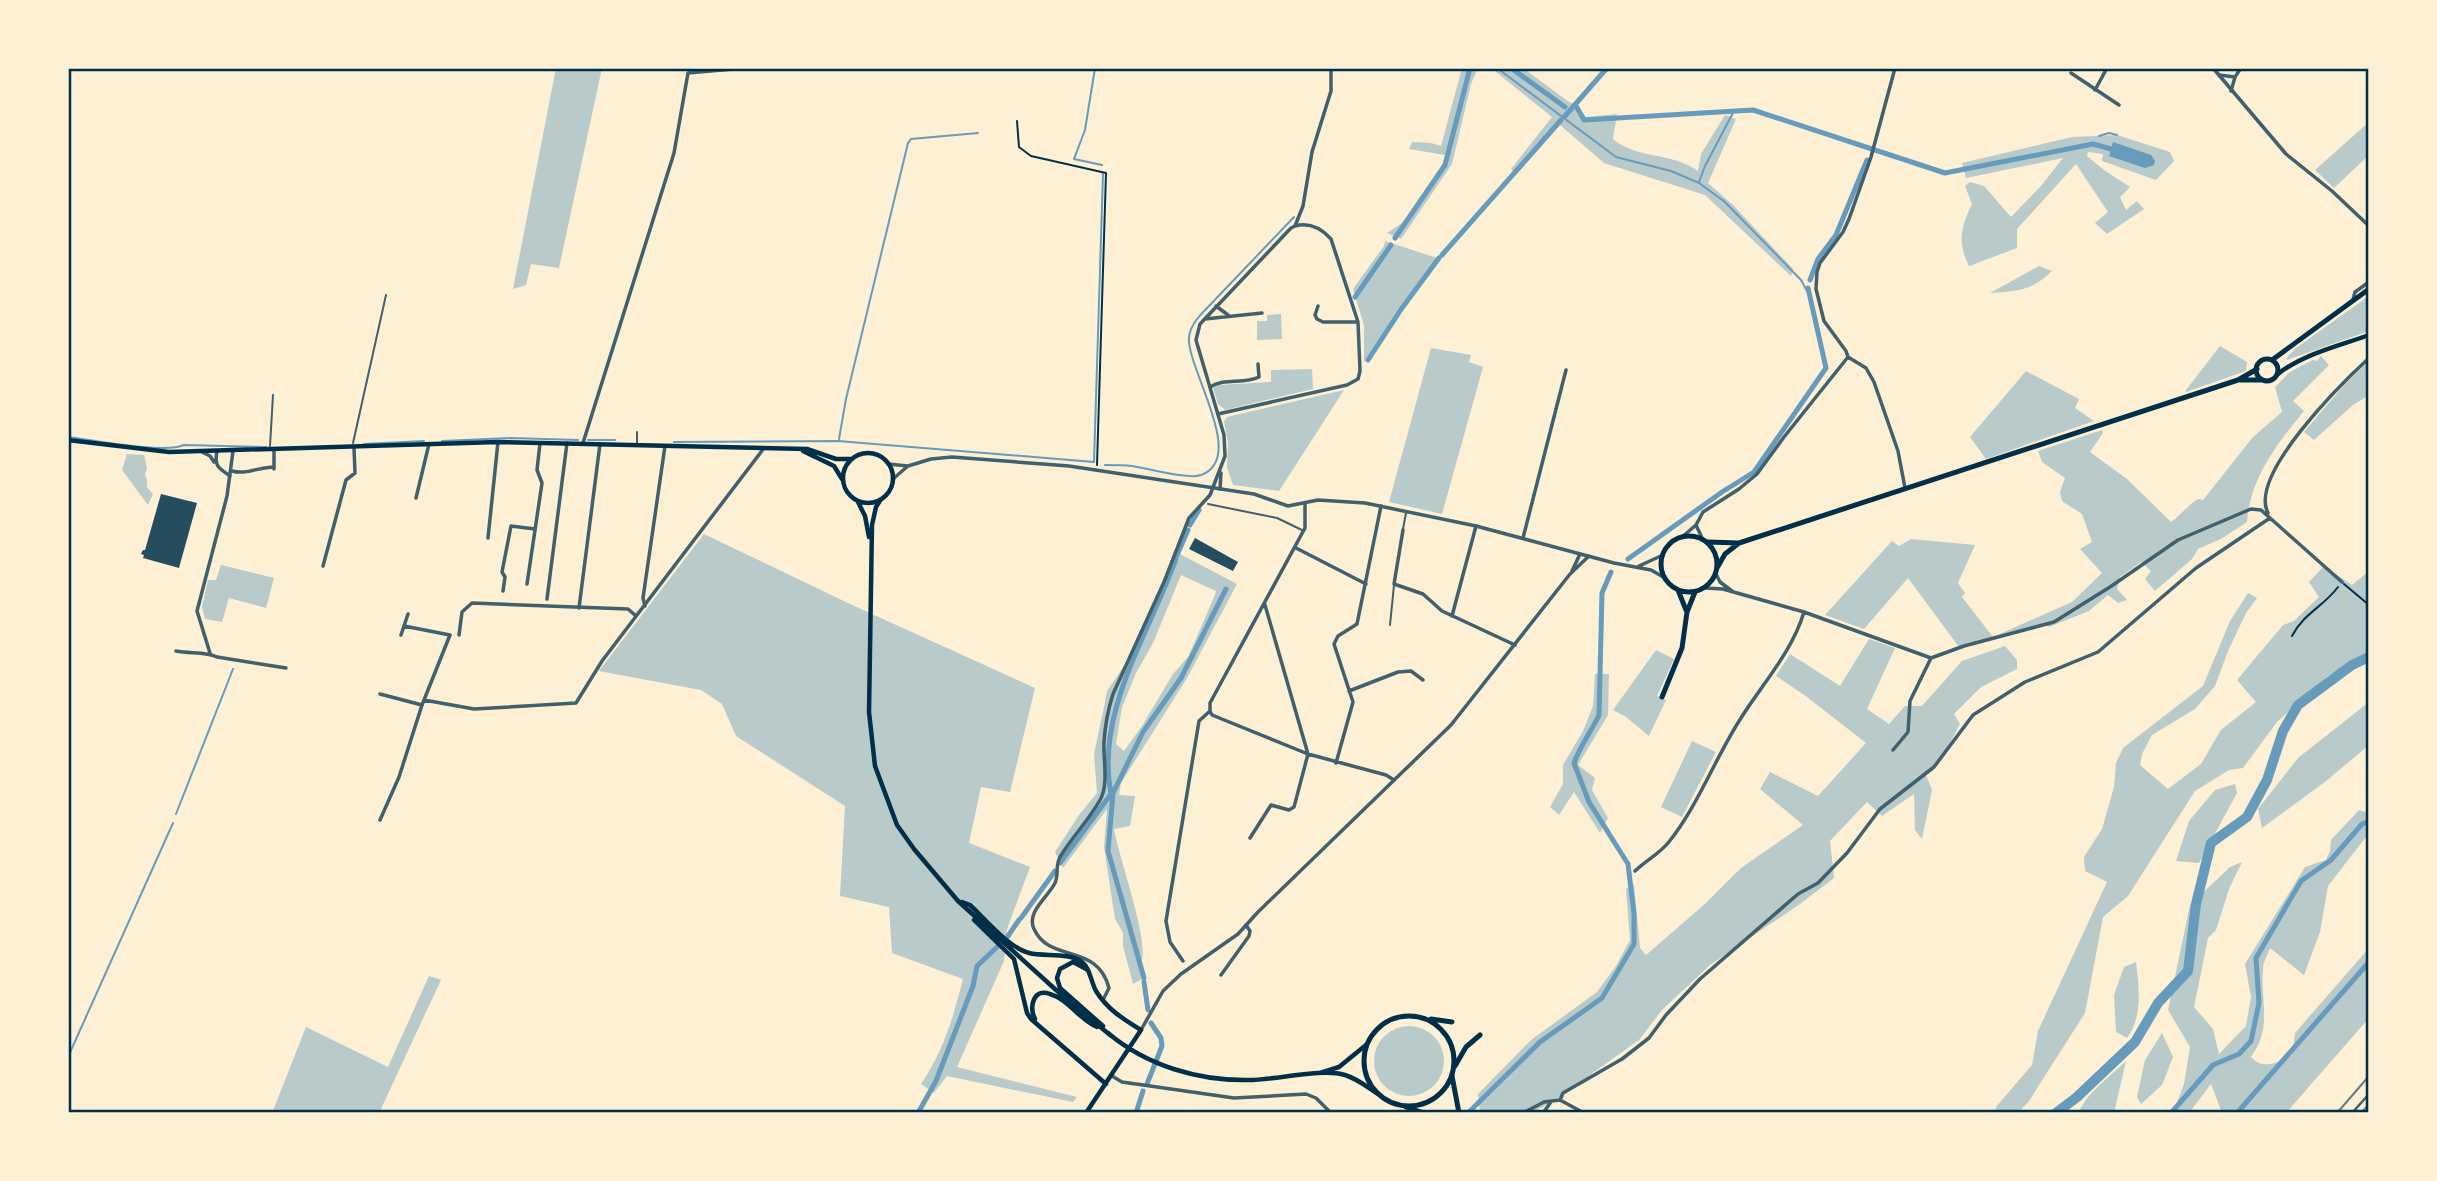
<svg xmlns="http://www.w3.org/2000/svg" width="2437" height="1181" viewBox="0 0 2437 1181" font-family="'IBM Plex Serif',serif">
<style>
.green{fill:#b9caca;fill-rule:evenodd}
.water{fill:#669bbc}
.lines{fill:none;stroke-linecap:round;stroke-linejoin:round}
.stream{stroke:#669bbc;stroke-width:2}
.canal{stroke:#669bbc;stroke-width:5}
.river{stroke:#669bbc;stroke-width:10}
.building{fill:#264d5e}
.path{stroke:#003049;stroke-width:2}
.service{stroke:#3f606c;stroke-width:2}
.pedestrian{stroke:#3f606c;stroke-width:2.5}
.minor{stroke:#3f606c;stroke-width:3.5}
.tertiary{stroke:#3f606c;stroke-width:3.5}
.secondary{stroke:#003049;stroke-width:4.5}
.primary{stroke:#003049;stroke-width:5}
.trunk{stroke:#003049;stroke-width:5}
.rail{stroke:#657d81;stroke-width:2}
.neatline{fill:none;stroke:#003049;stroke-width:2.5}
</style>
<rect width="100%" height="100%" fill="#fdf0d5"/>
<path class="green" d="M556,68H602L559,268L531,264L526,285L513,289Z
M1462,68H1478L1471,84L1452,164L1401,239L1387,233L1405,221L1443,164L1445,155L1409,149L1412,142L1431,143L1441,146Z
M1491,68H1523L1569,102L1577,105L1586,117L1617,114L1613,139C1636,159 1672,152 1698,171L1701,154L1725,115L1736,119L1708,183L1733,205L1793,269L1791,276L1705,195L1604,163L1560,125L1516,175L1511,169L1552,117Z
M2369,122V155L2334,188L2315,170Z
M2117,135L2170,152L2174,161L2156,180L2102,161L2103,154L2088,152L2087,156L2104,170L2130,187L2120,197L2126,210L2137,201L2144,209L2107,234L2095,223L2108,212L2076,164L2017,229V248L1969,266C1957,242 1961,227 1972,204L1965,186L1970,182L1984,186L2011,217L2041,186L2063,158L1966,178L1962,163L2072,137Z
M1385,241L1437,258L1364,362V325L1353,289L1384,246Z
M2039,266L2052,271C2032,291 2017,291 1990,293Z
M2369,296V331L2287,360V357L2296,348Z
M1281,314L1282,339L1257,340V321H1267V315Z
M2220,346L2247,362L2246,371L2186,392V390Z
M1431,348L1471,355L1469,362L1483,367L1442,514L1389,502Z
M2321,356L2329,365L2293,401L2304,411C2277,444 2250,478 2247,522L2221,539L2198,549L2192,559L2155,591L2145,579L2151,571L2141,562L2120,577L2117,589L2127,600L2118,603L2108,595L2089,611L2049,627L2042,624L1959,647L1908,578L1864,629L1825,615L1892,541L1899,546L1911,539L1975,545L1958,583L1965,593L1962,597L1993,637L2072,602L2102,573L2080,549L2092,542L2082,514L2062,501L2060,492L2065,478L2042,462L2038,451L2102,430L2103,433L2090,452L2127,479L2171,522C2181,515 2187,506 2198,499L2203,500L2253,437L2282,412L2275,387L2290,372L2313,360L2317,361Z
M2369,361V395L2353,405L2314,440L2304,432L2345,384Z
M1312,369L1313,389L1225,410L1218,404L1213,388L1218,385L1271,382V370Z
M2026,371L2079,399L2075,408L2094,421L1986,459L1970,437Z
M1344,390L1279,491L1233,485L1227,467L1228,443L1224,421L1227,417Z
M127,454L144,455L147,468L145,475L147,480V487L153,494L148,505L122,470Z
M704,534L850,604L1035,688L1010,792L981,787L969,843L1030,867L1007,929L1004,961L957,1067L1077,1097L1073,1102L947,1076L934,1093L921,1084C944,1050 953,1018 963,979L892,953L889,907L840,896L845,806L736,736L722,704L701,690L599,671Z
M1178,553L1237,584L1187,678L1121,783L1119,795L1135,796L1130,826L1114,829C1118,855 1151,945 1141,962L1146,977L1133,984L1123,946V933L1115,919L1104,847L1107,809L1063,868L1055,852L1079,815L1097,793L1094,754L1104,707L1107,691L1124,666L1127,670ZM1181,575L1216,591L1215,595L1188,657L1173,674L1142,726L1124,751L1116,744L1122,707L1136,673L1153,643Z
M221,565L274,578L266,608L229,598L222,622L205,619L202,607L208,580H216Z
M2324,566L2352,585L2369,571V654L2328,676L2277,722L2243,768L2229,770L2195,791L2128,896L2103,917L2085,1013L2029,1101L2018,1113H1995L1996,1107L2032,1065L2038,1031L2107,882L2085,871L2084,857L2102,829L2114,787L2116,763L2123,748L2203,686L2230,621L2248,593L2257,598L2246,613L2228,651L2215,686L2195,709L2152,735L2142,754L2140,765L2168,789L2201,764L2221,730L2256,702L2237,680L2283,625L2294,621L2319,597L2309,582Z
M1869,639L1895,648L1867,709L1889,724L1905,706H1922L1962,661L2005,646L2017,660V669L1981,687L1954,714L1960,724L1949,745L1926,775L1932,790L1922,839L1915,830L1914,794L1882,816L1867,802L1830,841L1834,878L1800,904L1710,965L1662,1010L1639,1040L1552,1102L1531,1113H1480L1478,1094L1531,1040L1597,992L1616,966L1630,940L1626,889L1634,884L1640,948L1646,955L1705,904L1741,868L1803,825L1760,789L1770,772L1818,796L1866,743L1807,697L1776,676L1790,654L1840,686Z
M1656,650L1674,659L1657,696L1666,700L1649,736L1626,717L1613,710Z
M1595,674H1609L1608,715L1578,765L1595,778L1592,790L1608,818L1600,833L1574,792L1559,815L1550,807L1563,784V765L1583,731L1593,706Z
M2369,702V745L2326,781L2262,828L2258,809L2298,758Z
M1692,741L1716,752L1682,817L1661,807Z
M2235,784L2237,793L2199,863L2176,861L2189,821L2215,790Z
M2359,810L2369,813V833L2328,886L2320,932L2304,975L2270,948C2268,954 2263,962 2263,969C2260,1003 2273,1026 2251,1057C2264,1071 2277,1062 2292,1055L2295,1033L2369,948V1018L2286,1113H2222L2211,1084L2189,1113H2173L2184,1084L2190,1047L2168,1010L2190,905L2230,867L2242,862L2229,889L2216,930L2208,938L2194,1007L2213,1029L2219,1054L2246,1026L2251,997L2245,964L2305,867L2326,860L2330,851L2331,840Z
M2136,962C2139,986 2143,1017 2127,1038L2116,1032L2114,995L2124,967Z
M429,976L441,980L379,1113H272L306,1027L388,1067Z
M1374 1061a35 35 0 1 1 70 0a35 35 0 1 1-70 0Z
M2162,1033L2173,1057L2162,1085L2141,1104L2137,1097L2145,1060Z
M2126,1061L2114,1113H2079C2084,1095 2113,1074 2126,1061Z"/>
<path class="water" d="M2113,142L2151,155L2155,161L2154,165L2145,168L2109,156Z"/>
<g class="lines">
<path class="stream" d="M1095,68L1085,130L1074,159L1102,165
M1497,68L1616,157L1671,171L1699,183L1725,202L1801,280L1807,291
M2099,136L2109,133L2117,135
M1699,182L1705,166L1734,111
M68,437C93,440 164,454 184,445L266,447
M839,439L846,399L908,143L911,139L978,133
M588,440H615
M442,441L511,438L578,440
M674,442L838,441L1094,462L1103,174
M364,444L424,441
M1105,465C1114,465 1123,465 1132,466C1147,468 1188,480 1201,475C1248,458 1186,368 1189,337C1190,325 1201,314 1209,306L1294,217
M176,814L233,669
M68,1057L173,823"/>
<path class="canal" d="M1511,68L1565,107
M1575,104L1584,120L1753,110L1945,173L2093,144L2111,149
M1565,116L1607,68
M1395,238L1445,165L1470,68
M1442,255L1561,120
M1810,280L1818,259L1836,235L1867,160
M1355,297L1391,245
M1368,360L1402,308L1439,258
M1190,525L1199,510
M1177,555L1188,530
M1628,559L1722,492L1754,472L1826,368L1808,288
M1060,863L1111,794C1095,712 1149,634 1176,559
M1021,918L1055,871
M1008,936L1019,920
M1144,978L1108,851L1113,793L1143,732L1181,678L1226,589
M1144,982L1148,1010
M1147,1084L1162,1046L1161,1038L1151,1023
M1470,1111L1540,1042L1602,998L1634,944V914L1628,864L1589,802L1574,763C1580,746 1591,732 1599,715L1602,593L1611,572
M918,1113L936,1081L973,986L977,966L997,947
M1136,1113L1143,1091
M2171,1113L2213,1065L2239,1054L2251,1041L2259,1003L2256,958L2301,881L2331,860L2362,824L2367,822
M2237,1113L2369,962"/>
<path class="river" d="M2056,1113L2077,1097L2135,1042L2158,1003L2188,971L2196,904L2211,843L2247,817L2267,780L2283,731L2298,705L2352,665L2369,657"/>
</g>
<path class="building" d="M161,494L197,503L179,568L143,558L144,555L141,554L143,550H145Z
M1195,538L1238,562L1233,571L1189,549Z"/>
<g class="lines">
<path class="path" d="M1017,121L1019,147L1031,156L1106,173L1097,465
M2344,584L2369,605
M2292,636C2303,614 2324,606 2338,587"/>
<path class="service" d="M637,432V444
M353,443L386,295
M270,446L273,395
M1208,504L1277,518L1304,531
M1403,529L1406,513
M1390,625L1394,585"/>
<path class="pedestrian" d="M2352,1113L2369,1094
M2364,1113L2369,1108"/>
<path class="minor" d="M2071,73L2119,105
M2219,75L2235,77
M2095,90L2107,68
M2231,91L2235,77L2241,68
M1216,306L1228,315
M1318,306L1315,315L1317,319L1323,322H1358
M1205,319L1262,313
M1848,357L1846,351L1824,321L1816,289L1817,272L1820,263L1843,232L1849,219L1871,157L1895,68
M1848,357L1866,368L1874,382L1898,451L1905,488
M1210,387C1225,377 1243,385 1259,377L1258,364
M1218,414L1347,385L1358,379L1360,371L1358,322L1331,239C1321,228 1310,222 1295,226
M583,443L674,153L688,73L745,68
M217,451C214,466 218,468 230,476
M202,452L210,456L214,462
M274,469V450
M232,471C246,475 259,467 274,467
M1220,489L1221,473
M416,498L429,444
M1305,504V528L1210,703V711L1212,715L1308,754L1386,775L1394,780
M2268,513C2248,475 2342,383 2369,358
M1696,525L1703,540
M1403,530L1394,584L1423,594L1442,611L1515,645
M1682,537L1696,525L1703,512L1739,489L1757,474L1784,437L1848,357
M488,538L498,442
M1523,538L1566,370
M1296,548L1366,584
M323,566L346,480L355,473L354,448
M1716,574L1720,582L1732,591
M527,584L542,483L537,470L540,443
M1704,588L1723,589L1804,612L1931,658L1964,646L2054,622L2110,587L2178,540L2251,509L2261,510L2342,582
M503,591L505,577L502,572L511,526L535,529
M547,599L567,443
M645,606L643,598L665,446
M579,608L600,444
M1452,616L1476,526
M401,635L404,626
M459,635L462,612L472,603L628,609L636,616
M176,651C190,654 205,651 217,657L286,668
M210,653L197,611L227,496L233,451
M1349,691L1398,672L1411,671L1423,680
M380,694L422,705L450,635L404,626L408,614
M424,700L474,709L576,703L602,661L764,448
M1893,750L1908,732L1910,701L1931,658
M1336,763L1353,702L1334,644L1338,636L1357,624L1381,506
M380,820L399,777L422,705
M1250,838L1271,805L1289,810L1294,807L1308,754L1265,605
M1635,871C1645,861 1659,854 1668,843C1698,806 1715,758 1741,718C1763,683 1792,652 1804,612
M1183,961L1170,942L1166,921L1199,721L1210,711
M1221,975L1249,936L1250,931L1246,925
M1103,1000L1109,988C1097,942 1050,964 1034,929C1026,912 1048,897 1055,883C1059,874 1055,866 1060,857C1072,837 1089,820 1100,800C1109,784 1103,760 1104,742C1105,725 1108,710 1113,694L1164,582L1189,518L1210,495L1225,456L1224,435L1196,340L1200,324L1291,228L1295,226L1303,206L1312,152L1331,91V68
M1112,1076L1122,1082L1234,1098L1306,1094L1316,1098L1331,1113
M1560,1100L1584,1113
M1523,1113L1544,1102L1560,1100L1563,1093L1622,1059L1649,1038L1666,1015L1700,979L1798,894L1818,883L1847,853L1880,809L1934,767L1973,715L2025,682L2098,652L2196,568L2270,518
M1543,1113L1551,1102"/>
<path class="tertiary" d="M2213,68L2286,154L2332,191L2369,226
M2353,300L2355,292L2369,282
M888,464L908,466L931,459L952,457L1069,466L1254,494L1288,506L1318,500L1365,503L1476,526L1614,563L1651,570L1665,578
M892,486L894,478L908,466
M1639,566L1663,555
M1572,571L1580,554
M1141,1030L1163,991L1181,974L1238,934L1258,912L1451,725L1570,574L1589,556"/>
<path class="secondary" d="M2278,374C2303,354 2339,346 2369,335
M68,440L169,452L498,442L807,449L836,459H852
M803,451L834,466L842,479
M843 478a25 25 0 1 1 50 0a25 25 0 1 1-50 0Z
M881,499L876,507L872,525L869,712L875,766L897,825L914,849L958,901L1056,990L1110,1035
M858,502L865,516L869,537
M962,902L970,905C985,919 1009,948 1029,953C1044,957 1069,952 1082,962C1090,968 1091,982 1096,991C1107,1009 1123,1019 1141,1030L1086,1113
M974,920L1014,959L1027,1013L1031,1019L1106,1084
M1088,970L1073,962L1060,969L1057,978L1060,988L1103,1026
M1035,1019C1029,1007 1033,988 1050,994C1068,999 1080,1020 1097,1027
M1108,1033C1147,1066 1199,1081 1249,1080C1275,1080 1322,1068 1345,1075C1358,1079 1367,1087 1378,1094
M1320,1073L1339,1067L1366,1045"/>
<path class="primary" d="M2256 370a11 11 0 1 1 22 0a11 11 0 1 1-22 0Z
M2272,360L2369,289
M2238,380H2262
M1661 564a28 28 0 1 1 56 0a28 28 0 1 1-56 0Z
M1708,542L1739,543
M1717,568L1725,554L1739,543L2238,380L2257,369
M1678,590L1686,610
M1662,697L1682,648L1687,612L1695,592
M1364 1061a45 45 0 1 1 90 0a45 45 0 1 1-90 0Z
M1431,1019L1452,1022
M1455,1066L1466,1047L1480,1035"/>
<path class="trunk" d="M1452,1076L1459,1113
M1406,1107L1424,1113"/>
<path class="rail" d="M2337,1113L2369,1076
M2361,1113L2369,1104"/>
</g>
<rect width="2437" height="1181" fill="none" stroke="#fdf0d5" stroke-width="140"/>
<rect x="70" y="70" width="2297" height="1041" class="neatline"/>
</svg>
